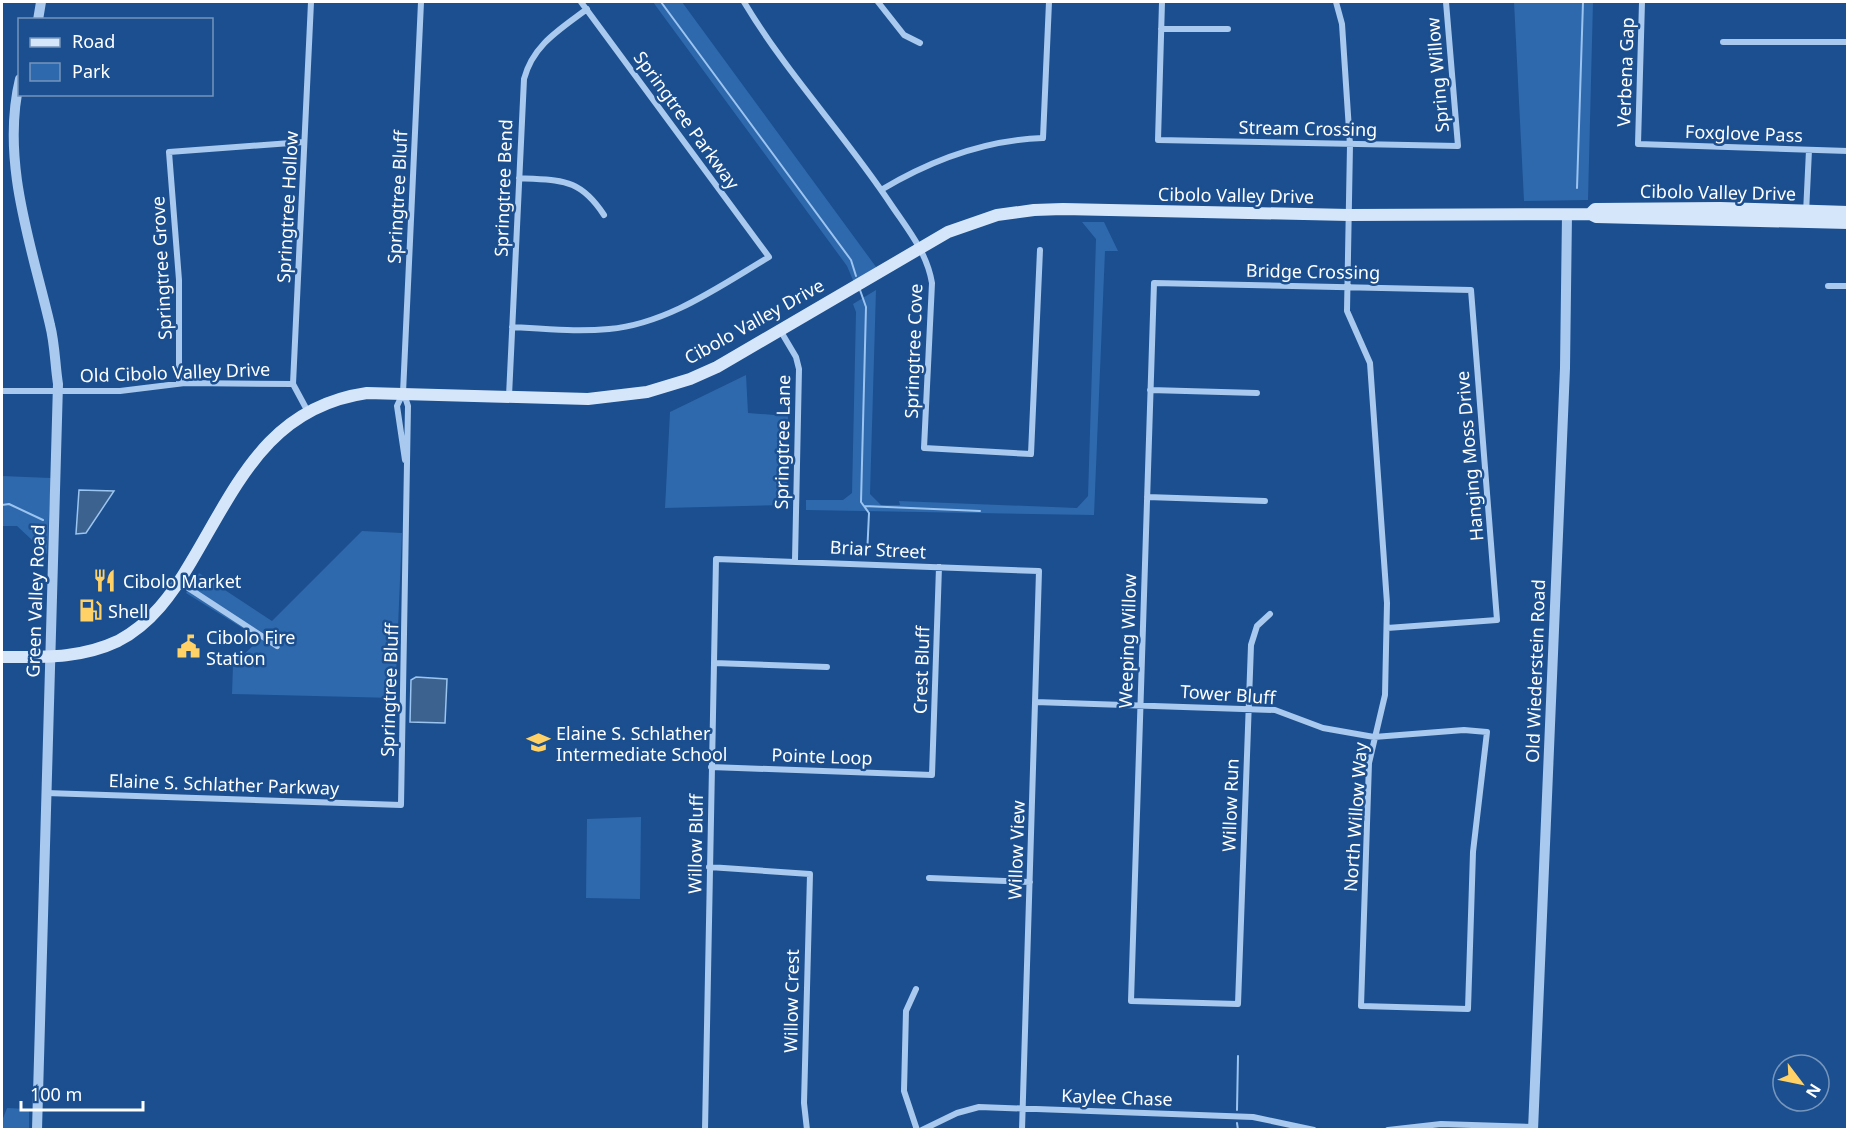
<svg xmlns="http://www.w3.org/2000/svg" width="1849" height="1131" viewBox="0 0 1849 1131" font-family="'Noto Sans',sans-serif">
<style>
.green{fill:#2e69ad}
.water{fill:#3c6290;stroke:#9cc4f0;stroke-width:1.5}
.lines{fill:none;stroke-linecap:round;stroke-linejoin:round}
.stream{stroke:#9cc4f0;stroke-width:2}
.minor{stroke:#a9c9ee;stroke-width:6}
.tertiary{stroke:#a9c9ee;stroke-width:10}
.secondary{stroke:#d6e6fa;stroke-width:12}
.labels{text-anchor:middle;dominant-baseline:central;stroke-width:5;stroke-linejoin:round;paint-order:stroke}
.street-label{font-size:18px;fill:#fff;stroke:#1b4f8f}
.poi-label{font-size:18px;fill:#fff;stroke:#1b4f8f;text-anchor:start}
</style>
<rect width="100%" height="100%" fill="#1b4f8f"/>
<path class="green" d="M653,2H682L879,271L855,285L847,266Z
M1514,2H1593L1588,200L1524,201Z
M1082,222H1104L1118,251H1105L1094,515L806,510V500H843L852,493L856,312L853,304L876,290L870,494L881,505H900L899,501L1077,508L1088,496L1096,239Z
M746,375L748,413L788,416L787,505L665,508L670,412Z
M2,476L51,478L47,554L17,526H2Z
M362,531L402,533L395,698L232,694L233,665L260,639L186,593L199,573L272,621Z
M641,817L640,899L586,898L587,819Z
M7,1108L29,1109V1129H2V1121Z"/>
<path class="water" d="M79,490L114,491L86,533L76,534Z
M416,677L447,679L445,723L410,722L411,680Z"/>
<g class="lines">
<path class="stream" d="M661,2L851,260L856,276
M1577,188L1583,2
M860,290L866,307L861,502L869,513L867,556
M2,505L9,504L43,520
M864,506L980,511
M1237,1110L1238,1056
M1237,1123L1238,1130"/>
<path class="minor" d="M744,2C787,74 846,136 892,206C909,231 927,253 932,283L924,448L1031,454L1040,250
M878,2L904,35L920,43
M1162,2L1158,140L1458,146L1446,2
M1642,2L1638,144L1848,151
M1161,29H1228
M1723,42H1848
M519,178C561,181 579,177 604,215
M881,190C931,160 985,140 1043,138L1049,2
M1806,213L1809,150
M1828,286H1848
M512,327C544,329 577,332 609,329C667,324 720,286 769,257L581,2
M780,330L796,357L799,369L795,560
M179,383V280L169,152L304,142
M1150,390L1257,393
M2,391H120L185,383L293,384
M509,396L524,79C533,45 559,30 587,9
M307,410L293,384L311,2
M405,460L397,406L403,393L421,2
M1147,497L1265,501
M179,582L277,646
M1270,614L1257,626L1251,645L1238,1004L1131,1001L1154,283L1471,290L1497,620L1387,628
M714,663L827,667
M1035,702L1275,710L1323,728L1374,737L1464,730L1487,732L1473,852L1468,1009L1361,1006L1369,763L1385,695L1387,603L1370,363L1347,311L1350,145L1342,24L1336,2
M711,767L932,775L939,567
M46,793L401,805L408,406L404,394
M709,867L810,874L804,1103L807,1130
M929,878L1030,882
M916,989L906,1011L904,1091L917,1130
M705,1130L716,559L1039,571L1022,1130
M922,1130L957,1113L979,1107L1253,1117L1314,1130
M1388,1130L1441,1124L1534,1127"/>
<path class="tertiary" d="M38,20L41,2
M20,79C0,161 32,247 50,325C55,344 55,365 58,384L37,1130
M1533,1130L1565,368L1567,214"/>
<path class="secondary" d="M1591,213L1595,209L1720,208L1848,212
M2,657C42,657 80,659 118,641C151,624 173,593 191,562C237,485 268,407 367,393L588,399L647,392L690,379L717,367L948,232L997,215L1034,210L1063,209L1349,215L1590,214L1596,217L1848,223"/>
</g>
<defs>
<symbol id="restaurant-bare" viewBox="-9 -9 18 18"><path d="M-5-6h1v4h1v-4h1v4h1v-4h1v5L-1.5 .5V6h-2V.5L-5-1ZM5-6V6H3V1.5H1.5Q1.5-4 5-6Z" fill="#ffd166" stroke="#1b4f8f" stroke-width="2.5" paint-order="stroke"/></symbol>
<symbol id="fuel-bare" viewBox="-9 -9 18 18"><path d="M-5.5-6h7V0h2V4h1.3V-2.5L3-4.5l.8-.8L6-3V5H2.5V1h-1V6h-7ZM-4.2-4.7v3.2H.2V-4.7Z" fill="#ffd166" stroke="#1b4f8f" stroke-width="2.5" paint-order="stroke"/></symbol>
<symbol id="civic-bare" viewBox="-9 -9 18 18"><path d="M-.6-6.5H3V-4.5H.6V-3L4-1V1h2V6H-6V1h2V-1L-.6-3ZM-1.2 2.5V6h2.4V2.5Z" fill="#ffd166" stroke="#1b4f8f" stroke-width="2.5" paint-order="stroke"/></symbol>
<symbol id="school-bare" viewBox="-9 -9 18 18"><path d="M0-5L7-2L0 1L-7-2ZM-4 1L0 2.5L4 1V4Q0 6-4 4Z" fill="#ffd166" stroke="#1b4f8f" stroke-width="2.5" paint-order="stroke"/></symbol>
</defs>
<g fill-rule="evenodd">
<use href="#restaurant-bare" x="88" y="564" width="33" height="33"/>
<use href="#fuel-bare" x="74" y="594" width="33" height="33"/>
<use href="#civic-bare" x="172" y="630" width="33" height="33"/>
<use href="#school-bare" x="522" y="726" width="33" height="33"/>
</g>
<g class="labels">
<g class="street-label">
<text transform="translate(1625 72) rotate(-88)">Verbena Gap</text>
<text transform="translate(1437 75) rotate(-95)">Spring Willow</text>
<text transform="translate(687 120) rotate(54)">Springtree Parkway</text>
<text transform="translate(1308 128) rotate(1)">Stream Crossing</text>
<text transform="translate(1744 133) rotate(2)">Foxglove Pass</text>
<text transform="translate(503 188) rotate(-88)">Springtree Bend</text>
<text transform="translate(1718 192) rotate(1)">Cibolo Valley Drive</text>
<text transform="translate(1236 195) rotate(1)">Cibolo Valley Drive</text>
<text transform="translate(397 197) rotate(-87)">Springtree Bluff</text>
<text transform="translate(287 207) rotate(-87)">Springtree Hollow</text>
<text transform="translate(161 268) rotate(-93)">Springtree Grove</text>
<text transform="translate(1313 271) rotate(1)">Bridge Crossing</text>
<text transform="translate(754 321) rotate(-29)">Cibolo Valley Drive</text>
<text transform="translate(913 351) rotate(-88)">Springtree Cove</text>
<text transform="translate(175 372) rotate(-2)">Old Cibolo Valley Drive</text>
<text transform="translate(782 442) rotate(-89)">Springtree Lane</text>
<text transform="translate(1469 456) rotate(-95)">Hanging Moss Drive</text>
<text transform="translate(878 549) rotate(3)">Briar Street</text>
<text transform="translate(35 601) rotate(-88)">Green Valley Road</text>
<text transform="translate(1127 641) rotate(-88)">Weeping Willow</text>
<text transform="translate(921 670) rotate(-88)">Crest Bluff</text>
<text transform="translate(1535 671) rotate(-88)">Old Wiederstein Road</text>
<text transform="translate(389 690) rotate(-88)">Springtree Bluff</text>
<text transform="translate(1228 694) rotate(4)">Tower Bluff</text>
<text transform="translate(822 756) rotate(2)">Pointe Loop</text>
<text transform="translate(224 784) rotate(2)">Elaine S. Schlather Parkway</text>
<text transform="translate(1230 805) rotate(-88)">Willow Run</text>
<text transform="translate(1355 817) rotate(-86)">North Willow Way</text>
<text transform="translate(695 844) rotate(-89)">Willow Bluff</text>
<text transform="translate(1016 850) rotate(-88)">Willow View</text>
<text transform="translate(791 1001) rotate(-89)">Willow Crest</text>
<text transform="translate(1117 1097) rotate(2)">Kaylee Chase</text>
</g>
<g class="poi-label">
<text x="123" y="581">Cibolo Market</text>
<text x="108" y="611">Shell</text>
<text x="206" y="637">Cibolo Fire<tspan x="206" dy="21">Station</tspan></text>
<text x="556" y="733">Elaine S. Schlather<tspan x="556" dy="21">Intermediate School</tspan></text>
</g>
</g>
<rect width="1849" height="1131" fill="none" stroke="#ffffff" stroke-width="6"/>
<rect x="18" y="18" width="195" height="78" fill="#1b4f8f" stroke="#7695bc" stroke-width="1.5"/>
<rect x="30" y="38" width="30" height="9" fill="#d6e6fa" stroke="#7695bc" stroke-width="1.5"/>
<text x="72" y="48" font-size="18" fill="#ffffff">Road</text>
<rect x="30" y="63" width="30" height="18" fill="#2e69ad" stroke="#7695bc" stroke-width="1.5"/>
<text x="72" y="78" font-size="18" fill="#ffffff">Park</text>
<g transform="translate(1801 1083) rotate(122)"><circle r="28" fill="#1b4f8f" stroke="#7695bc" stroke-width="1.5"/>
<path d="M0-4.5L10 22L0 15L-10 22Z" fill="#ffd166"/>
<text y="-9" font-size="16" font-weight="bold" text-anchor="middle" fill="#ffffff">N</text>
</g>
<path d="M21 1101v9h122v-9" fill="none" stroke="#ffffff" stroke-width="3"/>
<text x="30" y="1101" font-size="18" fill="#ffffff" stroke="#1b4f8f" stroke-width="4.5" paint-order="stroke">100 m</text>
</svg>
